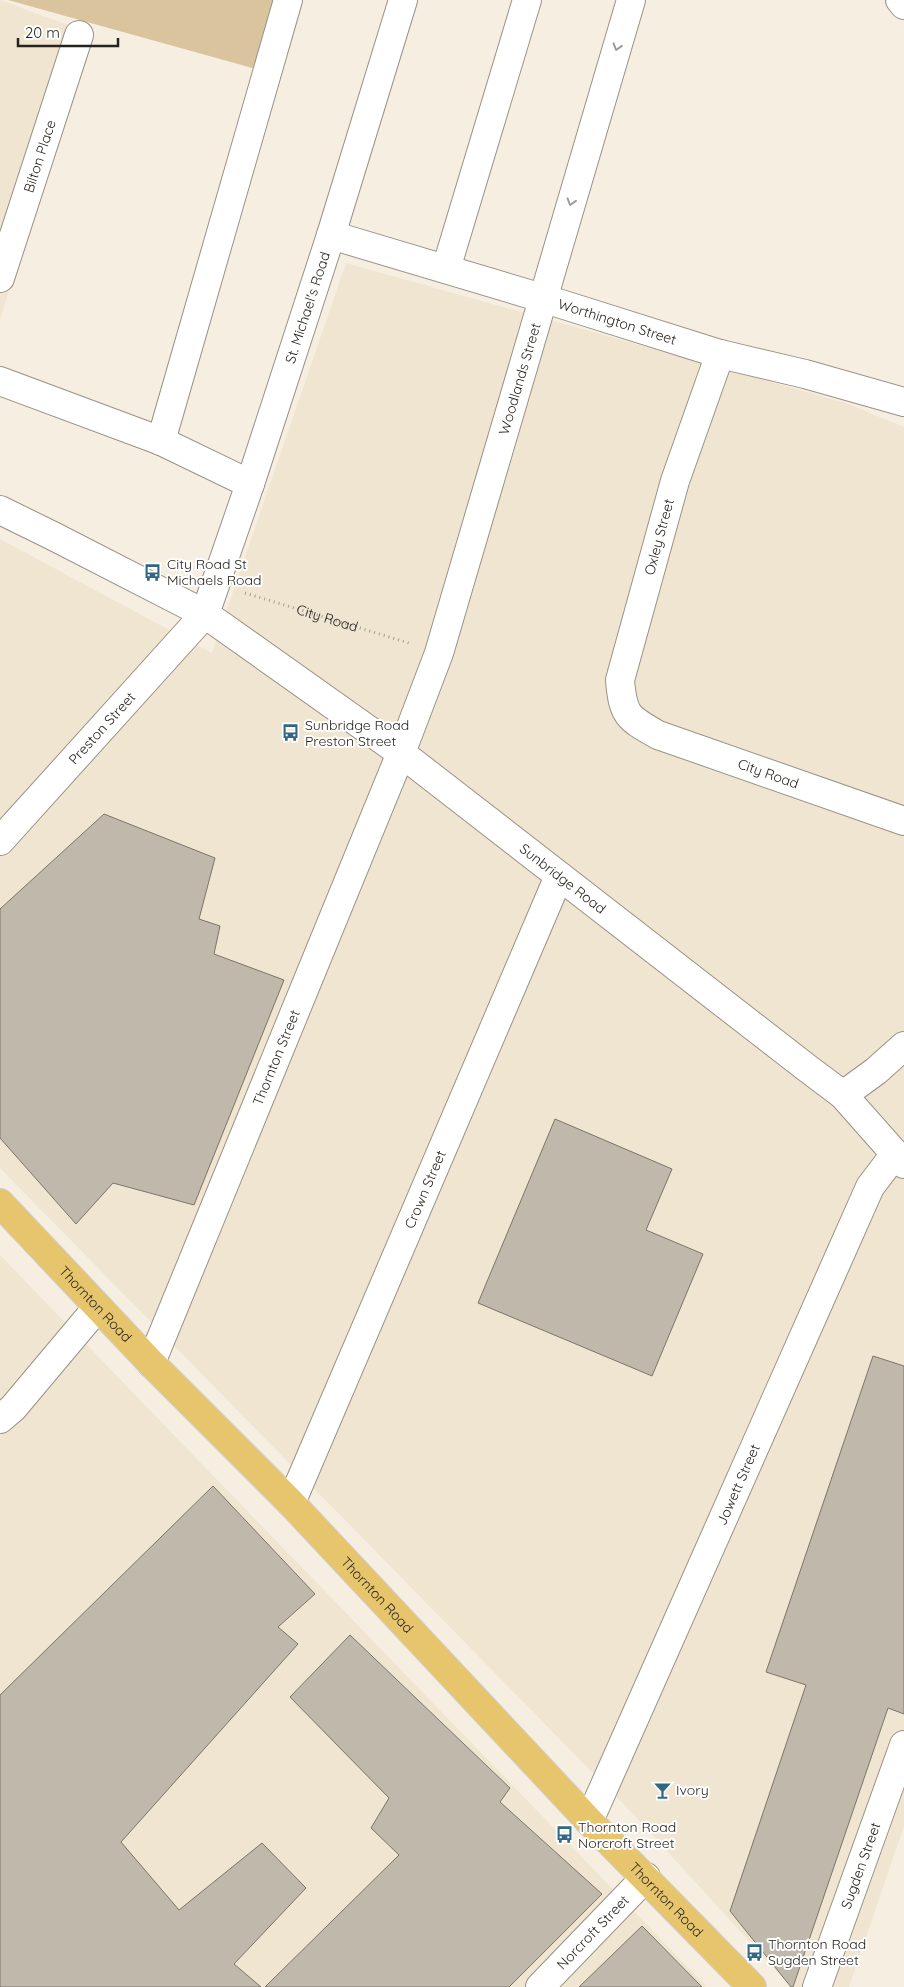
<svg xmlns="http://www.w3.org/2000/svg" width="904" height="1987" viewBox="0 0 904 1987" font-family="Quicksand,sans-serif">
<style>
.built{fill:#f0e5d0}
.green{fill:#d9c49e}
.building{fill:#bfb8ab;stroke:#7b7569}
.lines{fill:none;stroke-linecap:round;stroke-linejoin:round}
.minor-casing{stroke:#999286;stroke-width:30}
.major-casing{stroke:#cfcfce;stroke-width:30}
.path{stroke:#a29c93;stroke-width:3;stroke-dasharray:1 4;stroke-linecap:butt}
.minor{stroke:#fff;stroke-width:28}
.major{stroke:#e6c56c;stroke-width:28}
.oneway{stroke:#9e9c9a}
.labels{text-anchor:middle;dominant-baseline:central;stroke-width:4;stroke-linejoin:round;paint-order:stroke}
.street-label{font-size:14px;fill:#27241f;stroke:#fff}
.poi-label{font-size:14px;fill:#27241f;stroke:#fff;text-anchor:start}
</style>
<rect width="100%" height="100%" fill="#f6eee1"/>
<path class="built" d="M0,0L92,34L0,319Z
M346,263L846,403L904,427V1826L849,1987H791L635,1816L0,1168V539L212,653Z
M0,1255L547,1821L707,1987H0Z"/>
<path class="green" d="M8,0H288L267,72Z"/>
<path class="building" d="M104,814L215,858L199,919L220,926L214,954L284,980L194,1205L113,1183L76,1224L0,1138V909Z
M555,1119L672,1169L646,1230L703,1254L652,1376L478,1303Z
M873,1356L904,1366V1714L888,1708L793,1987H791L730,1911L806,1685L766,1672Z
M213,1486L315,1594L278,1627L298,1644L121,1842L179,1910L262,1843L306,1888L234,1964L261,1987H0V1695Z
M350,1635L510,1788L500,1802L602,1894L509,1987H265L399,1855L371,1828L389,1798L290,1697Z
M642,1926L702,1987H579Z"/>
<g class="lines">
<defs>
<g id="minor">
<path d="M900,0L904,5"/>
<path id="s2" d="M331,235L542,298L720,354L805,374L904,402"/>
<path d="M446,269L527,0"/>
<path id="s3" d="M0,278L79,35"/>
<path id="s4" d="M720,354L675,481L620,680C623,716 628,718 658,735L904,821"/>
<path d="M0,381L161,441L250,484"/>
<path d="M161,441L288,0"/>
<path id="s5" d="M0,510L53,536L205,614L401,753L807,1068L843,1095L904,1164"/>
<path id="s6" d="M0,841L205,614L250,484L331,235L403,0"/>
<path d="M843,1095L876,1071L904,1046"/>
<path id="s7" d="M151,1363L401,753L439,653L631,0"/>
<path d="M0,1419L13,1408L97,1308"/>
<path id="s8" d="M291,1503L559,876"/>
<path id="s9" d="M589,1821L870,1187L895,1154"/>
<path id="s10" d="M540,1987L646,1877"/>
<path id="s11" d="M817,1987L904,1745"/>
</g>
<g id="major">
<path id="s12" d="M0,1203L151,1363L291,1503L589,1821L752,1987"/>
</g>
</defs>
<use href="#minor" class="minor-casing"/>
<use href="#major" class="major-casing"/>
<path class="path" id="s1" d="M245,593L409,643"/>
<use href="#minor" class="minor"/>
<use href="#major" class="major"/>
</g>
<defs><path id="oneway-chevron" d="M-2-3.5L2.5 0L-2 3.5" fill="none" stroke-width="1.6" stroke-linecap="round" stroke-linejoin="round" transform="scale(1.25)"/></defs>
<g class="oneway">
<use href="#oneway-chevron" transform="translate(617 47) rotate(107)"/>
<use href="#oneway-chevron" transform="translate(571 202) rotate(107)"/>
</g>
<defs>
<symbol id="bus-bare" viewBox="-9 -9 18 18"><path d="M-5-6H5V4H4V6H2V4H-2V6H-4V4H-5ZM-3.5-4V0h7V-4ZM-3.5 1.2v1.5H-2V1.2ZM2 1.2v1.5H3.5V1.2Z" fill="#306782" stroke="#fff" stroke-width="2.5" paint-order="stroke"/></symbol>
<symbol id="bar-bare" viewBox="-9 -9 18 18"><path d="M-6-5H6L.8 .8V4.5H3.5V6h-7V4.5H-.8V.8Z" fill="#306782" stroke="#fff" stroke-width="2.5" paint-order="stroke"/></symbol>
</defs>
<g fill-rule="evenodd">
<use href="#bus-bare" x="140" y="560" width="25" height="25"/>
<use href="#bus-bare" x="278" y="720" width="25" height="25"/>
<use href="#bar-bare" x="650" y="1778" width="25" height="25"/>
<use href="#bus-bare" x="552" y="1822" width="25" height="25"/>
<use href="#bus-bare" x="742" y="1940" width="25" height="25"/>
</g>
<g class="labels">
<g class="street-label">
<text stroke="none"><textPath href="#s3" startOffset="128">Bilton Place</textPath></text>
<text stroke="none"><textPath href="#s6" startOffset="629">St. Michael's Road</textPath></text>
<text stroke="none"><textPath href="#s2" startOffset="299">Worthington Street</textPath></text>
<text stroke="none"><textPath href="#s7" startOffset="1052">Woodlands Street</textPath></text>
<text transform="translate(659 537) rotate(-75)">Oxley Street</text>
<text stroke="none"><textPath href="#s1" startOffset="86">City Road</textPath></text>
<text stroke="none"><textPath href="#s6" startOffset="152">Preston Street</textPath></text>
<text stroke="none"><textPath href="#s4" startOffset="530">City Road</textPath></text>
<text stroke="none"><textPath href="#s5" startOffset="675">Sunbridge Road</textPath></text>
<text stroke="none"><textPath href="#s7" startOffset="330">Thornton Street</textPath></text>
<text stroke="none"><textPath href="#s8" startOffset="341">Crown Street</textPath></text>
<text stroke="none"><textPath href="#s12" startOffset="139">Thornton Road</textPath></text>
<text stroke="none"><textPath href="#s9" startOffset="368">Jowett Street</textPath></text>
<text stroke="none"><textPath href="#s12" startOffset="544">Thornton Road</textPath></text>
<text stroke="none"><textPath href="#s11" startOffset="129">Sugden Street</textPath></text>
<text stroke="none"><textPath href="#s12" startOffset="964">Thornton Road</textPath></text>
<text stroke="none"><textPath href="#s10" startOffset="76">Norcroft Street</textPath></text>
</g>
<g class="poi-label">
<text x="167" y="564">City Road St<tspan x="167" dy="16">Michaels Road</tspan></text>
<text x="305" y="725">Sunbridge Road<tspan x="305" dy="16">Preston Street</tspan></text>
<text x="676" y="1790">Ivory</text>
<text x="578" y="1827">Thornton Road<tspan x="578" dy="16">Norcroft Street</tspan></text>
<text x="768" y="1944">Thornton Road<tspan x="768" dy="16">Sugden Street</tspan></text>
</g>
</g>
<path d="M18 38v8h100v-8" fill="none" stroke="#27241f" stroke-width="2.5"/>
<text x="25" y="38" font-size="15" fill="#27241f" stroke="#ffffff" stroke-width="4" paint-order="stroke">20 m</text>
</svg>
